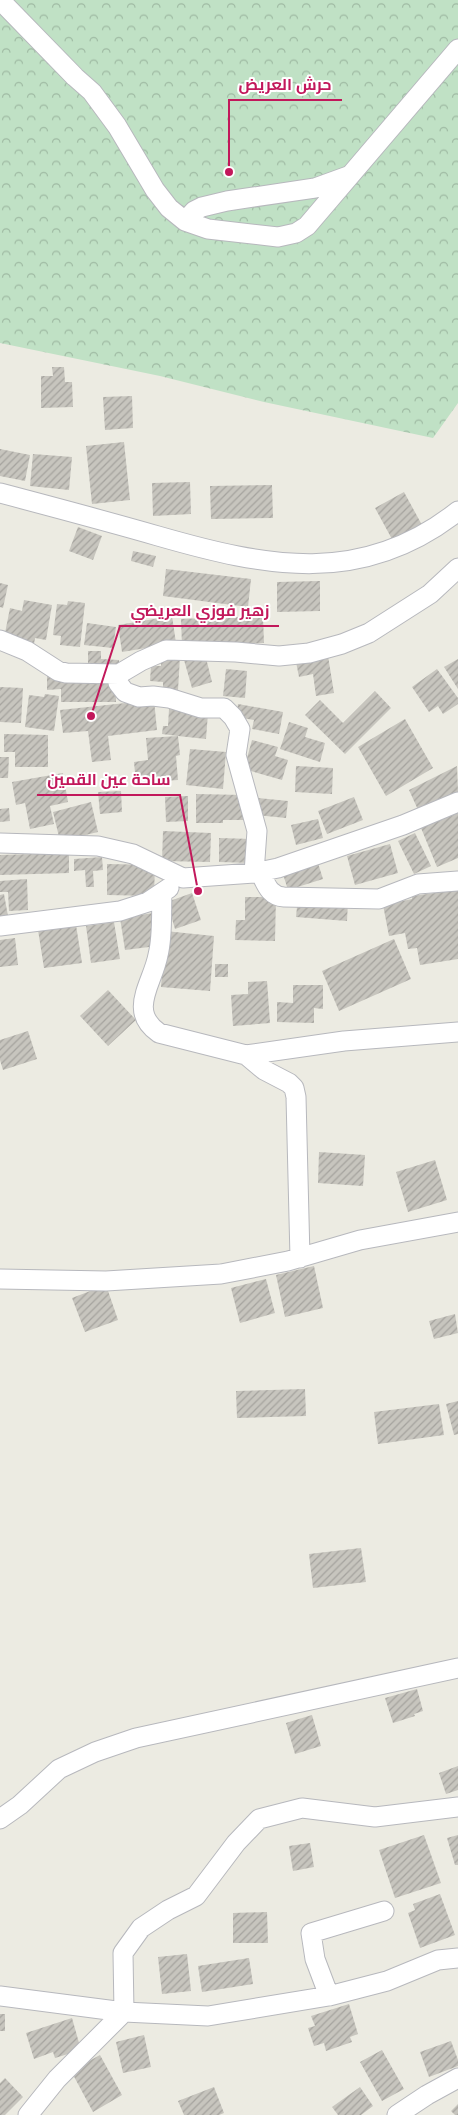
<svg xmlns="http://www.w3.org/2000/svg" width="458" height="2115" viewBox="0 0 458 2115" font-family="Roboto,Cairo,sans-serif">
<style>
.forest{fill:url(#forest-crowns)}
.building{fill:url(#building-hatch)}
.lines{fill:none;stroke-linecap:round;stroke-linejoin:round}
.minor-casing{stroke:#b7b8bd;stroke-width:21}
.minor{stroke:#fff;stroke-width:19}
.leader{fill:none;stroke:#c2185b;stroke-width:2}
.callout-dot{fill:#c2185b;stroke:#fff;stroke-width:2}
.callout-label{font-size:16px;text-anchor:middle;font-weight:bold;fill:#c2185b;stroke:#fff;stroke-width:4;stroke-linejoin:round;paint-order:stroke}
</style>
<defs>
<pattern id="forest-crowns" width="20" height="18" patternUnits="userSpaceOnUse" patternTransform="scale(1.25)"><rect width="20" height="18" fill="#c0e1c5"/><path d="M2 6a3 3 0 1 1 6 0M12 15a3 3 0 1 1 6 0" fill="none" stroke="#9fbaa3"/></pattern>
<pattern id="building-hatch" width="6" height="6" patternUnits="userSpaceOnUse" patternTransform="scale(1.25)"><rect width="6" height="6" fill="#c7c5be"/><path d="M-1 1l2-2M0 6l6-6M5 7l2-2" fill="none" stroke="#a5a39e"/></pattern>
</defs>
<rect width="100%" height="100%" fill="#ecebe2"/>
<path class="forest" d="M0,0H458V403L433,438L264,402L160,376L0,343Z"/>
<path class="building" d="M52,367H64L65,382H72L73,407L41,408V376H53Z
M132,396L133,428L105,430L103,397Z
M124,442L130,500L92,504L86,446Z
M0,449L30,455L25,481L0,476Z
M33,454L72,457L69,490L30,486Z
M190,482L191,514L153,516L152,483Z
M272,485L273,518L211,519L210,486Z
M404,492L422,525L393,541L375,508Z
M78,527L102,536L93,560L69,551Z
M133,551L156,556L153,567L131,561Z
M166,569L251,579L248,607L163,596Z
M320,581V611L277,612V582Z
M0,583L8,585L3,608L0,607Z
M24,600L52,605L46,640L35,638L34,644L4,638L10,608L22,611Z
M68,601L85,603L80,647L60,645L61,636L53,635L57,604L67,605Z
M172,616L176,643L122,652L118,625Z
M263,616L264,643L182,646L181,619Z
M87,623L116,627L113,648L84,645Z
M88,651H101V659L119,660V671L88,670Z
M205,654L212,682L192,688L184,660Z
M161,656L180,657L178,690L163,689V682L150,681L151,666H161Z
M328,656L334,693L316,696L313,674L299,677L296,662Z
M458,659V689L444,667Z
M226,669L247,671L245,698L223,696Z
M437,669L458,698V704L443,714L438,706L429,712L412,687Z
M47,676H116V702H61V689L47,690Z
M0,687L23,688L21,723L0,722Z
M375,691L391,708L345,754L305,715L320,700L343,723Z
M45,694L59,696L54,731L25,727L29,695L44,697Z
M154,700L157,730L108,736L111,760L92,762L88,731L63,733L60,710Z
M238,704L283,712L279,734L252,729L254,720L236,717Z
M169,709L208,713L206,739L178,736L180,755L176,756L178,780L136,783L134,762L148,760L146,738L178,736L162,734L163,726H168Z
M405,719L433,768L386,796L358,747Z
M289,722L308,728L305,737L325,743L320,762L280,749Z
M4,734L48,735V767H15V752H4Z
M252,740L278,747L275,756L288,760L282,780L244,769Z
M190,749L226,752L223,789L186,785Z
M0,757H9L8,778H0Z
M296,766L333,768L332,794L295,792Z
M457,766L458,792L419,812L409,790Z
M63,773L68,802L50,806L54,824L30,829L25,803L16,805L12,782Z
M121,791L122,812L100,814L98,792Z
M196,794L243,795V820H223V823H196Z
M188,796V821L166,822L165,797Z
M354,797L363,820L327,834L318,811Z
M258,798L288,801L286,818L256,815Z
M91,802L98,832L60,841L53,812Z
M9,808L10,821L0,822V809Z
M458,813V858L437,867L421,828Z
M318,819L323,838L296,845L291,825Z
M163,831L211,833L210,862L162,861Z
M415,833L431,866L414,874L398,841Z
M219,838L252,839V863L219,862Z
M390,844L398,873L355,885L347,856Z
M69,853V873L0,875V855Z
M102,857L103,870L93,871L94,887H86L85,870L74,871V859Z
M317,860L323,879L288,890L282,871Z
M107,864L155,865L154,896L107,895Z
M27,879L28,910L9,911L8,892H0V881Z
M458,890V959L420,965L417,948L408,949L405,933L389,936L383,905L412,899V896Z
M192,893L201,920L175,929L167,902Z
M4,894L8,916L0,917V895Z
M245,897H276L275,941L235,940L236,920H245Z
M298,897L348,901L347,921L296,917Z
M153,913L157,946L125,950L120,918Z
M114,922L120,959L91,963L86,926Z
M76,925L82,963L44,968L38,930Z
M165,931L214,936L210,991L161,987Z
M15,938L18,965L0,967V940Z
M394,939L411,979L339,1011L322,971Z
M215,964H228V977H215Z
M267,981L270,1023L233,1026L231,995L248,994V982Z
M293,985H323V1009L314,1008V1023L277,1022V1002L293,1003Z
M108,990L136,1020L108,1046L80,1016Z
M28,1031L37,1059L3,1070L0,1060V1040Z
M319,1152L365,1155L363,1186L318,1183Z
M435,1160L447,1200L408,1212L396,1172Z
M314,1266L323,1308L285,1317L276,1275Z
M266,1279L275,1313L240,1323L231,1288Z
M106,1285L118,1320L85,1332L72,1298Z
M455,1314L458,1333L434,1339L429,1321Z
M305,1389L306,1416L237,1418L236,1391Z
M458,1401V1434L454,1435L446,1404Z
M439,1404L444,1435L378,1444L374,1412Z
M361,1548L366,1582L313,1588L309,1554Z
M417,1689L423,1711L414,1714L415,1716L393,1723L385,1698Z
M312,1715L321,1746L295,1754L286,1723Z
M458,1766V1790L446,1794L439,1773Z
M424,1835L441,1883L395,1898L379,1850Z
M458,1835V1865H455L447,1838Z
M310,1843L314,1867L293,1871L289,1846Z
M440,1894L455,1935L420,1948L408,1913L415,1910L413,1904Z
M267,1912L268,1943H233V1913Z
M187,1954L191,1991L162,1994L158,1957Z
M249,1958L253,1984L202,1992L198,1966Z
M349,2004L358,2034L350,2037L352,2042L326,2051L324,2043L314,2046L308,2028L315,2026L311,2016Z
M0,2014H5V2031H0Z
M72,2018L81,2050L55,2058L53,2052L34,2059L26,2033Z
M144,2035L151,2067L123,2073L116,2042Z
M451,2041L458,2060V2066L429,2077L420,2052Z
M382,2050L404,2089L382,2101L360,2062Z
M100,2055L122,2095L93,2112L71,2071Z
M5,2078L23,2097L5,2115H0V2083Z
M214,2087L224,2113L219,2115H184L178,2101Z
M360,2087L373,2106L361,2115H338L332,2107Z
M458,2104V2115H455L451,2111Z"/>
<g class="lines">
<defs>
<path id="minor" d="M0,0L75,77L92,92L117,126L155,190L169,208L185,221L208,229L278,237L296,233L307,226L458,49
M185,221L194,211L202,207L227,201L315,188L348,176
M0,493C53,507 106,521 158,536C266,567 362,587 458,511
M0,640L27,651L58,671L66,673L119,674L118,683L125,692L139,697L153,696L169,698L201,708H224L233,717L240,729L236,755L257,831L254,873
M119,674L141,661L166,650L236,652L279,656L309,653L342,644L369,633L430,594L458,568
M0,843L98,846L133,854L183,878L254,873L278,868L403,825L458,802
M260,872C266,884 269,896 284,897L379,899L418,884L458,881
M162,893C161,913 163,936 158,955C153,983 127,1011 159,1033L246,1055L264,1070L289,1083L294,1088L296,1097L300,1258
M0,926L120,911L148,902L169,888
M246,1055L344,1041L458,1032
M0,1279L106,1281L221,1274L288,1261L360,1240L458,1222
M0,1819L20,1805L59,1769L95,1752L136,1738L458,1668
M0,1996L124,2012L208,2016L329,1996L387,1981L438,1960L458,1958
M329,1996L315,1959L311,1933L384,1911
M28,2115L57,2079L124,2012L123,1953L141,1928L168,1910L196,1896L236,1843L259,1819L302,1808L375,1817L458,1807
M397,2115L427,2095L458,2078"/>
</defs>
<use href="#minor" class="minor-casing"/>
<use href="#minor" class="minor"/>
</g>
<path class="leader" d="M229 172L229 100H342M91 716L120 626H279M198 891L180 795H37"/>
<g class="callout-dot">
<circle cx="229" cy="172" r="5"/>
<circle cx="91" cy="716" r="5"/>
<circle cx="198" cy="891" r="5"/>
</g>
<g class="callout-label">
<text x="285" y="90">حرش العريض</text>
<text x="200" y="616">زهير فوزي العريضي</text>
<text x="109" y="785">ساحة عين القمين</text>
</g>
</svg>
